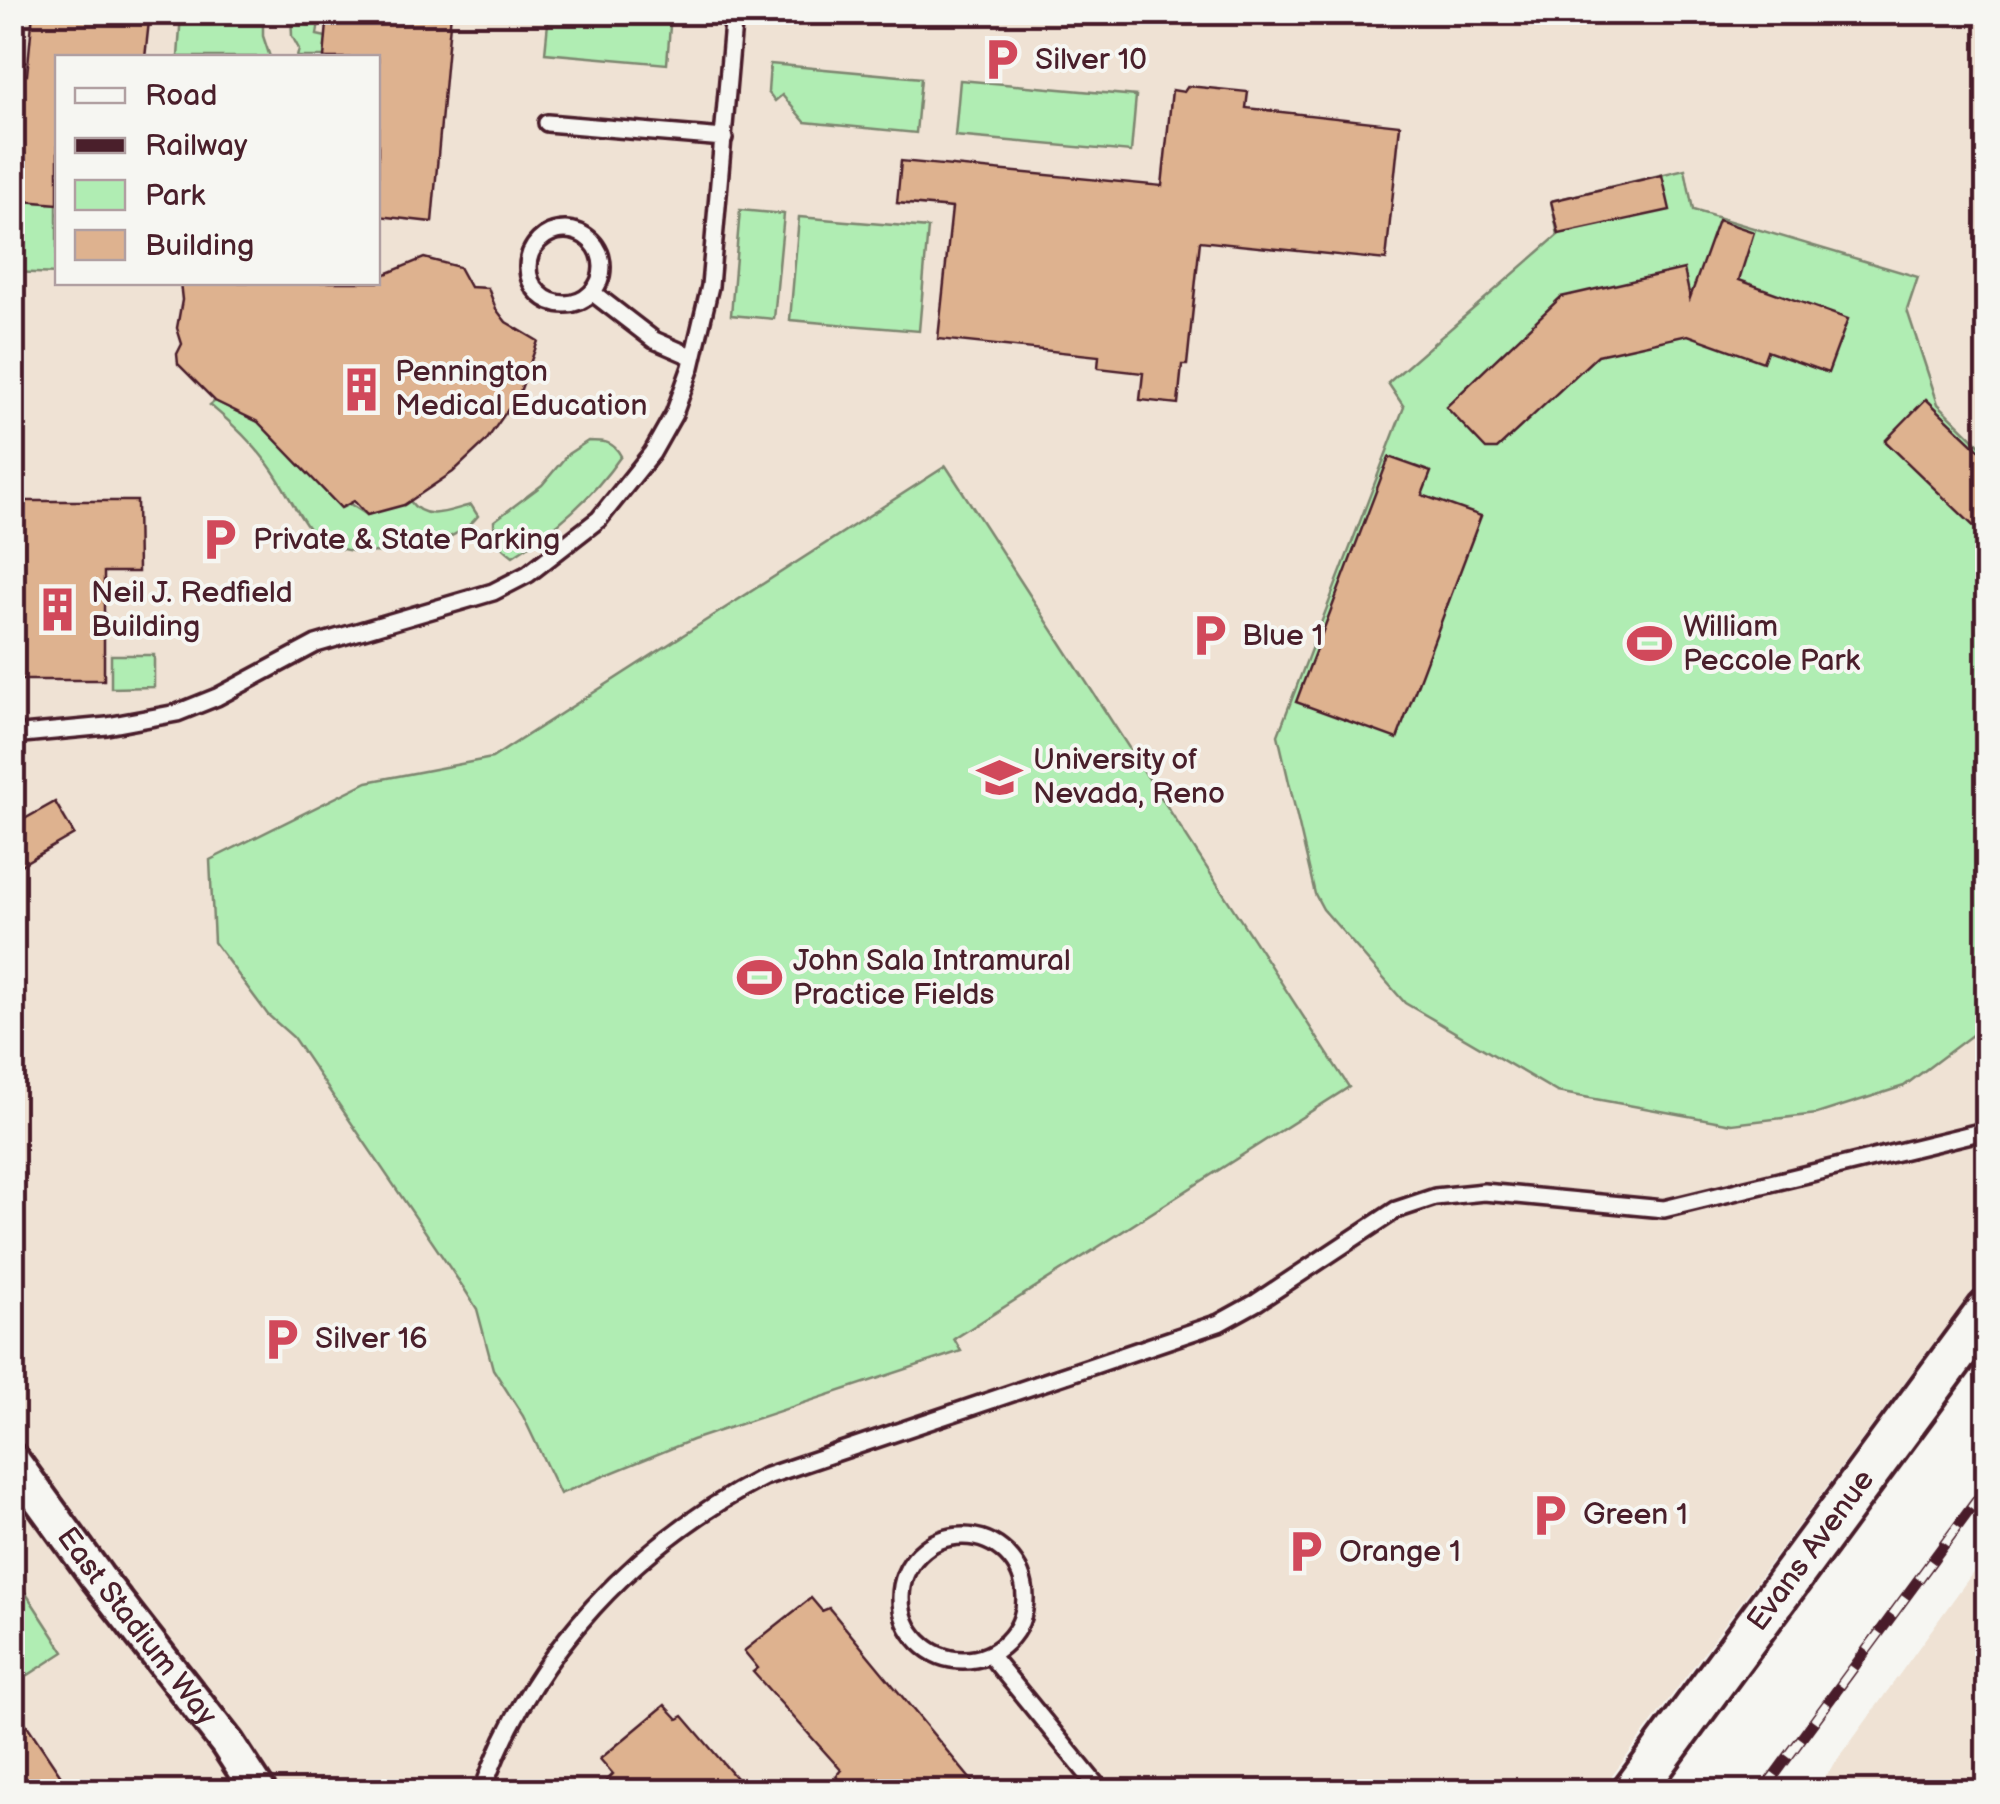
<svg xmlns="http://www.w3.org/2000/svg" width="2000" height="1804" viewBox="0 0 2000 1804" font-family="'Balsamiq Sans',sans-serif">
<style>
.built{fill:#efe2d4;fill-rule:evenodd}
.green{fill:#b0edb3;stroke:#7d866f;stroke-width:2.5}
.building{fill:#deb28f;stroke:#4a1f2b;stroke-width:2.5}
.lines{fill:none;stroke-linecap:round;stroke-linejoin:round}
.service-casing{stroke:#4a1f2b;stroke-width:22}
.minor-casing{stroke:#4a1f2b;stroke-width:40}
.tertiary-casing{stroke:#4a1f2b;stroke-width:48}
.service{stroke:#f6f6f2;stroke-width:15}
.minor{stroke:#f6f6f2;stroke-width:32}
.tertiary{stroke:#f6f6f2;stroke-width:40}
.rail-casing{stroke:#4a1f2b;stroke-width:11}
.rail{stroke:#f6f6f2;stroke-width:8;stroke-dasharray:22;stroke-linecap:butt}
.labels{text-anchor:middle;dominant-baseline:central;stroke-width:8;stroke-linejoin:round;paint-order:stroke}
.poi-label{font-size:30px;fill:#4a1f2b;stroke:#f6f6f2;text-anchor:start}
.street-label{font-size:30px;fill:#4a1f2b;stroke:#f6f6f2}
</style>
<rect width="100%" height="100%" fill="#f6f6f2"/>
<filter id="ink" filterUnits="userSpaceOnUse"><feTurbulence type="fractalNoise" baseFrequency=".01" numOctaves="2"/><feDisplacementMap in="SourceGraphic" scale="20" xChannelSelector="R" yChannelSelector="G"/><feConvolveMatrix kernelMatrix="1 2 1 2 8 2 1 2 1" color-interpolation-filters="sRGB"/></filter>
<g filter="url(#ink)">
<path class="built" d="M12,13H1987V1271L1601,1791H13ZM58,58H378V282H58Z
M1987,1553V1791H1815L1855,1736Z"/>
<path class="green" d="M181,13H263V36L270,57H178Z
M291,13H328L320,14L317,35L326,37L324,57H297L299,49L292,36Z
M549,13H671L667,64L545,53Z
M770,64L921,78L916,133L805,122L782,95L775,101L768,92Z
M960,80L1136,96L1131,152L955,136Z
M1685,169L1693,210L1918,277L1907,310L1938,404L1987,452L1988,1023L1904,1086L1817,1114L1732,1124L1557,1092L1405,1003L1323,909L1315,894L1278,735L1404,407L1388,383L1558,235L1551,201Z
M12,200L57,204V274L13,272Z
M740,210L784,214L774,319L731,315Z
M799,217L928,228L919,331L790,320Z
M215,401L258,422L341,508L350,504L367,515L410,501C425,523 450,510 471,505L478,516C463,535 435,544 411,549C380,554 331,557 310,530C296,512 286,490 273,471C256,446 233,424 210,405Z
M588,441C604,441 613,441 621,456C591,499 557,528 513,556C498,545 494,540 494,521L542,485L568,454Z
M946,466L1349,1087L954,1339L961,1351L692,1440L560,1494L523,1416L493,1369L477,1309L465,1290L293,1037L268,1015L214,942L210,860L367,782L492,758Z
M111,655H154V687L111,688Z
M12,1572L64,1652L13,1685H12Z"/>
<path class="building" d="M33,12H150L145,58H58V204L12,200V73L27,75Z
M328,12H451L432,222L378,216V58H324Z
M1188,86L1248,92L1246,108L1400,125L1386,260L1200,241L1187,365H1182L1178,404L1140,400L1143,373L1098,368L1099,356L938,339L952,208L897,203L901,161L1162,186L1172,90L1184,92Z
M1662,175L1670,210L1559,234L1551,201Z
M1718,220L1754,232L1739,280L1848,319L1828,373L1767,351L1763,362L1688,335L1598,355L1497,449H1486L1446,407L1561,297L1684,269L1690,298Z
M424,258L459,267L470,287L488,288L496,309L506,322L538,341L520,392L486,441L453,472L404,505L367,515L354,501L341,508L258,422L215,401L178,364L177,354L182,344L177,328L182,300L180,282H378V277Z
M1926,399L1988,458V540L1885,441Z
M1389,457L1431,472L1422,495L1481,516L1397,739L1296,702Z
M12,501H137L138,572H104V680H12Z
M55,802L74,834L12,870V826Z
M811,1598L822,1611L829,1608L981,1792H850L836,1776L841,1770L753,1672L758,1668L744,1651Z
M12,1703L72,1792H12Z
M665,1705L678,1719L683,1716L748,1792H596L613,1774L600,1759Z"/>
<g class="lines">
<defs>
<path id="service" d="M547,123L724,138
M528 267a37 37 0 1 1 74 0a37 37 0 1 1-74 0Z
M593,293L654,340L693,357
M12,735L107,726L177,713L217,697L316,644L493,592L528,574L599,519L652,453L674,414L691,367L710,286L734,12
M901 1598a62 62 0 1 1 124 0a62 62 0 1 1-124 0Z
M990,1655L1102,1792
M482,1792C530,1654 636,1543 764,1477L1219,1323L1257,1302L1396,1210L1435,1197L1484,1192L1664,1209L1988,1130"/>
<g id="minor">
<path id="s1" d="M12,1460L97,1577L227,1743L259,1792"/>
</g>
<g id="tertiary">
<path id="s2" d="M1633,1792L1988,1310"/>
</g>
</defs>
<use href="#service" class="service-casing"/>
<use href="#minor" class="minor-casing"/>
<use href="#tertiary" class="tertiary-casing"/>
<use href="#service" class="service"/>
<use href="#minor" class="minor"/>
<use href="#tertiary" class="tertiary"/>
<defs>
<path id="rail" d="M1762,1792L1988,1485"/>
</defs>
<use href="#rail" class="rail-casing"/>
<use href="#rail" class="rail"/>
</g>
</g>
<defs>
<symbol id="parking-bare" viewBox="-9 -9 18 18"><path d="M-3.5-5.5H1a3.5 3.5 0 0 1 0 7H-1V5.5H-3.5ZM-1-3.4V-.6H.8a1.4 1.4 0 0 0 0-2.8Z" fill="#d1495b" stroke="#f6f6f2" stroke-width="2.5" paint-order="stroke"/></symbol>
<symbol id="building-bare" viewBox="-9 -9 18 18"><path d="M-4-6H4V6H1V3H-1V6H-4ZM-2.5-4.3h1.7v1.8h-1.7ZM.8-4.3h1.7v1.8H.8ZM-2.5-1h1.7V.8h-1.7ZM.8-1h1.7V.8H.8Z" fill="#d1495b" stroke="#f6f6f2" stroke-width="2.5" paint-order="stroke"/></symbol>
<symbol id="stadium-bare" viewBox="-9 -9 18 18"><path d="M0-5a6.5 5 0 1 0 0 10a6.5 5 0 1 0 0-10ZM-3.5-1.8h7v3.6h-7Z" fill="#d1495b" stroke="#f6f6f2" stroke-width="2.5" paint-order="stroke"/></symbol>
<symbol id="university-bare" viewBox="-9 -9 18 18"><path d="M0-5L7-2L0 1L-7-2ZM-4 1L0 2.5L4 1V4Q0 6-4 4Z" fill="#d1495b" stroke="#f6f6f2" stroke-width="2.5" paint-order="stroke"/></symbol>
</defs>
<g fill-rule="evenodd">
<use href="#parking-bare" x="970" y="28" width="63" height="63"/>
<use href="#building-bare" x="330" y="358" width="63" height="63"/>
<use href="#parking-bare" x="188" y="508" width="63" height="63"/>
<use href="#building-bare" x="26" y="578" width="63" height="63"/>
<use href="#parking-bare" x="1178" y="604" width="63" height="63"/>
<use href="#stadium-bare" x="1618" y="612" width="63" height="63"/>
<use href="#university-bare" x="968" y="746" width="63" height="63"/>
<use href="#stadium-bare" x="728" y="946" width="63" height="63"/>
<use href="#parking-bare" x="250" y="1308" width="63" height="63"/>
<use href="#parking-bare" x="1518" y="1484" width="63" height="63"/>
<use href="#parking-bare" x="1274" y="1520" width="63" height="63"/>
</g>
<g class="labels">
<g class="poi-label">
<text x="1035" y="60">Silver 10</text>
<text x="395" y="372">Pennington<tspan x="395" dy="34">Medical Education</tspan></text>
<text x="253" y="540">Private &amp; State Parking</text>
<text x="91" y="593">Neil J. Redfield<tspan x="91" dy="34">Building</tspan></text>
<text x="1683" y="627">William<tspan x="1683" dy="34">Peccole Park</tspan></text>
<text x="1242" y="636">Blue 1</text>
<text x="1033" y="760">University of<tspan x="1033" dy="34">Nevada, Reno</tspan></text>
<text x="793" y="961">John Sala Intramural<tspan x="793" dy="34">Practice Fields</tspan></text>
<text x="315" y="1339">Silver 16</text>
<text x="1583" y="1515">Green 1</text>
<text x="1339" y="1552">Orange 1</text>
</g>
<g class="street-label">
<text stroke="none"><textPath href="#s2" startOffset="300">Evans Avenue</textPath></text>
<text stroke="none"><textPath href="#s1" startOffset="208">East Stadium Way</textPath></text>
</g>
</g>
<rect width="2000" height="1804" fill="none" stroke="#f6f6f2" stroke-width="50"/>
<rect x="25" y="25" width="1950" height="1754" fill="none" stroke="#4a1f2b" stroke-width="4" filter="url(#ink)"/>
<rect x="55" y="55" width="325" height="230" fill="#f6f6f2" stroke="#b1a0a2" stroke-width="2.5"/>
<rect x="75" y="88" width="50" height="15" fill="#f6f6f2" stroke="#b1a0a2" stroke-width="2.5"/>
<text x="145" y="105" font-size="30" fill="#4a1f2b">Road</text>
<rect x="75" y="138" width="50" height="15" fill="#4a1f2b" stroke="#b1a0a2" stroke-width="2.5"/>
<text x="145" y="155" font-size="30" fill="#4a1f2b">Railway</text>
<rect x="75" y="180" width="50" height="30" fill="#b0edb3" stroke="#b1a0a2" stroke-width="2.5"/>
<text x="145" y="205" font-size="30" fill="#4a1f2b">Park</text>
<rect x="75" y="230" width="50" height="30" fill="#deb28f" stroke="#b1a0a2" stroke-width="2.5"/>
<text x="145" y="255" font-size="30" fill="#4a1f2b">Building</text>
</svg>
